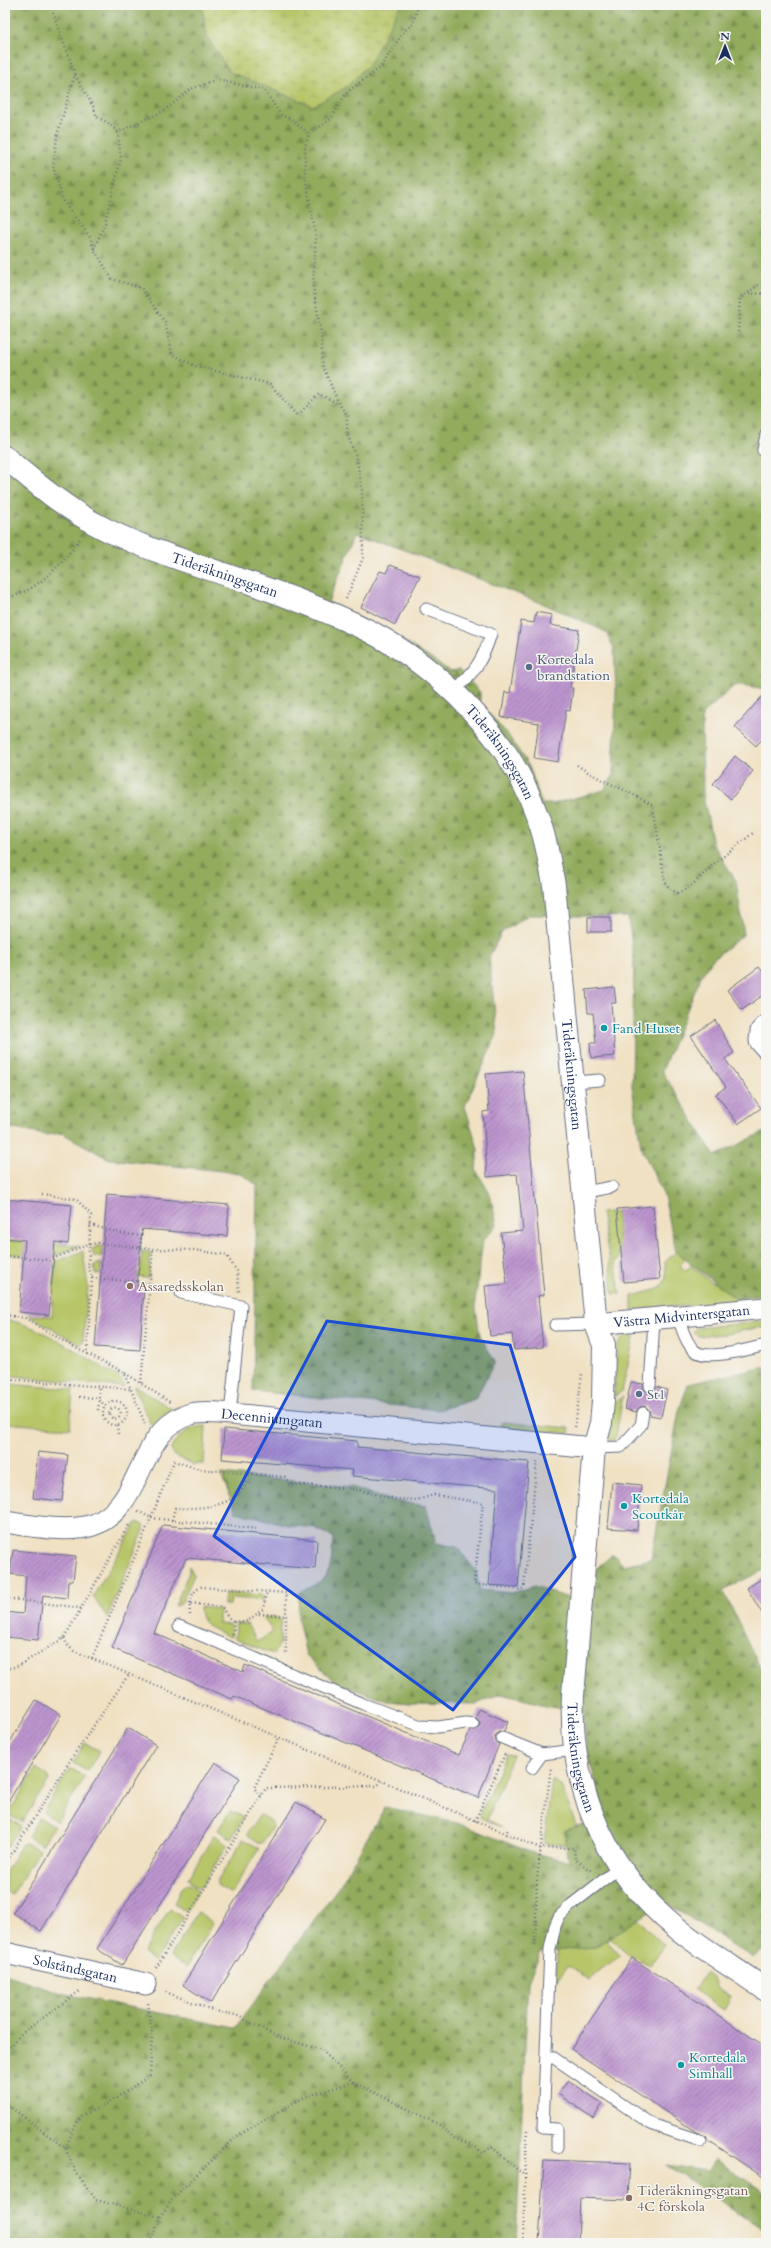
<svg xmlns="http://www.w3.org/2000/svg" width="771" height="2248" viewBox="0 0 771 2248" font-family="Cardo,serif">
<style>
.grass{fill:#b8c669;stroke:#6a7a64}
.forest{fill:url(#forest-firs);stroke:#566d5e;fill-rule:evenodd}
.wetland{fill:url(#wetland-marsh);stroke:#6a7a64}
.building{fill:url(#building-hatch)}
.lines{fill:none;stroke-linecap:round;stroke-linejoin:round}
.service-casing{stroke:#666d81;stroke-width:13}
.minor-casing{stroke:#666d81;stroke-width:23}
.tertiary-casing{stroke:#666d81;stroke-width:24}
.path{stroke:#666d81;stroke-width:2.5;stroke-dasharray:1 3;stroke-linecap:butt}
.service{stroke:#fff;stroke-width:11}
.minor{stroke:#fff;stroke-width:21}
.tertiary{stroke:#fff;stroke-width:22}
.marked{fill:#1d4ed8;fill-opacity:0.2;stroke:#1d4ed8;stroke-width:3;stroke-linejoin:round}
.service-dot{fill:#5c6f8a;stroke:#f6f6f2;stroke-width:1.5}
.culture-dot{fill:#0f9aa8;stroke:#f6f6f2;stroke-width:1.5}
.education-dot{fill:#8d6e63;stroke:#f6f6f2;stroke-width:1.5}
.labels{text-anchor:middle;dominant-baseline:central;stroke-width:3;stroke-linejoin:round;paint-order:stroke}
.street-label{font-size:14px;fill:#1b2f5e;stroke:#f6f6f2}
.service-label{font-size:14px;fill:#4e5e75;stroke:#f6f6f2;text-anchor:start}
.culture-label{font-size:14px;fill:#0d838f;stroke:#f6f6f2;text-anchor:start}
.education-label{font-size:14px;fill:#785e54;stroke:#f6f6f2;text-anchor:start}
</style>
<defs>
<pattern id="forest-firs" width="22" height="20" patternUnits="userSpaceOnUse"><rect width="22" height="20" fill="#92ab5d"/><path d="M5 1l3.5 6h-7zM16 11l3.5 6h-7z" fill="#768c50"/></pattern>
<pattern id="wetland-marsh" width="20" height="14" patternUnits="userSpaceOnUse"><rect width="20" height="14" fill="#b8c669"/><path d="M1 5h8M5 5V1M11 12h8M15 12V8" fill="none" stroke="#9eaa5d"/></pattern>
<pattern id="building-hatch" width="6" height="6" patternUnits="userSpaceOnUse"><rect width="6" height="6" fill="#bc94ce"/><path d="M-1 1l2-2M0 6l6-6M5 7l2-2" fill="none" stroke="#9879aa"/></pattern>
</defs>
<rect width="100%" height="100%" fill="#f6f6f2"/>
<filter id="ink" filterUnits="userSpaceOnUse"><feTurbulence type="fractalNoise" baseFrequency=".025" numOctaves="2"/><feDisplacementMap in="SourceGraphic" scale="8" xChannelSelector="R" yChannelSelector="G"/><feConvolveMatrix kernelMatrix="1 2 1 2 8 2 1 2 1" color-interpolation-filters="sRGB"/></filter>
<filter id="wash" filterUnits="userSpaceOnUse"><feTurbulence type="fractalNoise" baseFrequency=".012" numOctaves="4" result="noise"/><feDisplacementMap in="SourceGraphic" scale="16" xChannelSelector="R" yChannelSelector="G"/><feGaussianBlur stdDeviation="0.9" result="paint"/><feColorMatrix in="noise" values="0 0 0 0 0 0 0 0 0 0 0 0 0 0 0 0 0 1.4 0 .05"/><feComposite in="paint" operator="in"/></filter>
<g filter="url(#wash)">
<rect width="100%" height="100%" fill="#f0e1c3"/>
<path class="grass" d="M616,1211L620,1255L618,1260H615L620,1294H613L609,1256L601,1213Z
M5,1240L79,1246L50,1258L5,1254Z
M98,1246L150,1252L149,1278L96,1274L94,1265L101,1263V1271L140,1274L142,1253L102,1249L101,1257H94L92,1249Z
M83,1251L88,1287L83,1342L80,1345L29,1315L52,1316L55,1266L23,1263L24,1260L53,1263Z
M676,1252L686,1259L680,1265L685,1271L691,1266L711,1282L736,1287L738,1302L632,1310V1296L659,1289L666,1279L665,1262Z
M5,1320C36,1322 91,1361 120,1378L124,1385L122,1387L5,1375Z
M766,1321V1326L726,1334L698,1336L693,1332L696,1328Z
M635,1333L622,1391L614,1397L617,1346C621,1339 626,1333 635,1333Z
M5,1384L73,1389L70,1428L5,1423Z
M135,1386L172,1409L151,1425L134,1388Z
M623,1396L616,1436L614,1440L610,1441L607,1440L612,1404Z
M502,1422L570,1428L569,1433L502,1428Z
M206,1426L204,1464H192L173,1455L171,1448C179,1435 190,1426 206,1426Z
M137,1522L143,1525L144,1530L107,1617L93,1596Z
M189,1566L194,1575L181,1604L175,1606L189,1572Z
M225,1593L264,1595L263,1600L231,1598L230,1605H224Z
M200,1607L219,1609V1624L231,1625V1637C216,1631 199,1626 200,1607Z
M263,1617H276L281,1620L280,1643L274,1653H270L235,1639L236,1624H247L257,1642L273,1632Z
M85,1743L100,1751L87,1771L73,1763Z
M506,1754L513,1755L487,1820L502,1827L479,1817Z
M36,1768L48,1776L49,1780L22,1822L9,1815V1813Z
M72,1769L85,1777L57,1822L43,1812L69,1770Z
M552,1779L561,1786L583,1844L549,1845L544,1843Z
M230,1811L244,1817L231,1839L218,1830Z
M260,1815L271,1821L273,1826L261,1844L247,1834Z
M39,1817L54,1826L42,1845L28,1837Z
M7,1818L21,1826L7,1848L5,1846V1819Z
M214,1835L228,1844L202,1886L199,1888L191,1883L188,1878Z
M243,1839L259,1848L231,1894L217,1885V1882Z
M26,1843L39,1850L12,1895L5,1891V1873L22,1844Z
M187,1884L194,1886L198,1891L186,1912L174,1903L181,1889Z
M171,1909L183,1917L160,1954L153,1961L143,1952L169,1910Z
M578,1910L621,1956L606,1965L589,1980L568,1966L556,1981L557,1949Z
M630,1911L664,1945L650,1965L626,1953L602,1929Z
M198,1912L213,1923L186,1967L172,1958L171,1954Z
M705,1973L712,1979L717,1988L731,1997L724,2009L694,1990Z"/>
<path class="forest" d="M5,5H202L206,35L370,63L400,5H766V692L760,688L736,684L702,715L703,795L713,844L736,881L744,934L713,959L701,976L662,1071L715,1156L766,1131V1295L736,1299L676,1252L664,1196L641,1147L632,1086L634,959L628,917L529,915L502,932L489,957L497,1034L465,1106L478,1149L476,1170L490,1194L497,1225L483,1240L475,1302L480,1335L495,1362L475,1399L439,1410L253,1391L257,1185L240,1173L109,1159L62,1133L45,1135L5,1127ZM357,532L544,604L606,632L614,648L616,691L613,776L604,790L552,804H542L529,766L508,735L480,704V692L459,670L451,672L407,643L328,602Z
M766,1367V1569L723,1590L766,1680V1946L753,1958L665,1902L595,1947L541,1952L528,1982L516,2243H5V1974L65,1994L235,2028L340,1885L385,1807L457,1823L533,1853L569,1861L564,1831L605,1816L586,1748L583,1710L550,1706L501,1694L476,1704L408,1703L388,1701L336,1683L306,1655L298,1619L299,1593C333,1577 331,1572 333,1537L315,1528L288,1525L236,1512L221,1474L352,1487L389,1500L426,1506L436,1543L457,1547L476,1571L480,1590L512,1593L535,1586L590,1606L597,1568L613,1554L623,1565L651,1559L679,1411L688,1384Z
M714,2159L766,2193V2231L666,2165L709,2171Z"/>
<path class="wetland" d="M202,5H400V6L370,63L345,88L313,106L230,72L206,35Z"/>
<g id="blocks">
<path class="building" d="M390,565L420,576L395,625L361,607L380,571L386,573Z
M536,612L552,615L550,625L579,630L570,688H573L570,711L566,710L558,762L534,758L539,723L501,717L505,692L510,693L521,621L534,623Z
M766,692V735L756,746L735,727Z
M735,756L753,771L731,799L713,784Z
M588,917H611V932H588Z
M759,967L766,976V993L742,1010L727,990Z
M614,987L616,1003H611L615,1056L591,1058L590,1043H596L593,1013H588L586,990Z
M715,1020L734,1053L725,1059L761,1108L738,1124L716,1094L726,1087L691,1036Z
M523,1071L544,1295L538,1296L543,1347L514,1350L512,1334L490,1336L485,1286L507,1284L501,1233L523,1231L517,1174L487,1177L483,1112L489,1111L486,1074Z
M107,1194L229,1205L227,1236L142,1229L137,1286H144L140,1350L95,1347Z
M5,1199L72,1205L68,1244L55,1242L49,1315L19,1312L25,1240L5,1238Z
M653,1206L660,1279L624,1282L617,1209Z
M631,1382L643,1384L644,1389L649,1393L653,1392L657,1387L667,1390L661,1417L650,1415L649,1410L645,1406L640,1407L636,1412L625,1409Z
M224,1429L357,1441V1447L529,1462L518,1587L489,1585L497,1489L352,1476L353,1470L222,1459Z
M38,1452L68,1455L62,1501L33,1498Z
M612,1482L641,1485L637,1530L608,1528Z
M163,1525L317,1540L315,1569L186,1558L154,1633L243,1672L245,1665L459,1755L470,1731L479,1728L480,1722L476,1718L479,1709L508,1722L504,1731L498,1732L495,1736L496,1742L499,1744L478,1798L234,1696L232,1699L112,1648Z
M13,1550L76,1556L73,1581H68L67,1598L43,1595L38,1640L5,1637V1612L23,1614L26,1576L10,1574Z
M766,1576V1620L747,1588Z
M36,1700L61,1715L5,1807V1750Z
M128,1728L156,1745L41,1931L13,1913Z
M215,1762L240,1778L122,1965L97,1949Z
M296,1802L325,1819L211,2003L183,1985Z
M632,1958L766,2047V2179L708,2140L706,2136L696,2132L571,2049Z
M568,2080L603,2104L593,2118L558,2094Z
M544,2160L630,2163L628,2200L580,2198L578,2243H539Z"/>
</g>
</g>
<g filter="url(#ink)">
<use href="#blocks" fill-opacity="0" stroke="#666d81" stroke-width="1"/>
<g class="lines">
<defs>
<path id="service" d="M766,435L763,450L766,451
M426,609L491,634C483,660 474,673 453,692
M574,1082L600,1080
M585,1192L612,1187
M181,1293L241,1306L230,1414
M678,1318C682,1328 686,1344 695,1351C708,1361 750,1349 766,1345
M555,1325L596,1324
M650,1386L654,1320
M594,1448L621,1447L641,1425L643,1413
M179,1626L363,1704L421,1726L438,1727L466,1723L473,1724
M502,1738L542,1754
M532,1768L542,1754L575,1750
M546,2057L554,2058L651,2124L701,2141
M557,2147V2129L543,2128L550,1949L555,1926L559,1917L571,1905L620,1867"/>
<g id="minor">
<path d="M766,1026L761,1031L760,1041L766,1048"/>
<path id="s1" d="M596,1324L766,1308"/>
<path id="s2" d="M5,1522C30,1526 69,1533 93,1525C145,1506 136,1429 191,1414C203,1411 218,1413 230,1414L594,1448"/>
<path id="s3" d="M5,1953L146,1984"/>
</g>
<g id="tertiary">
<path id="s4" d="M5,457C36,484 70,512 107,530C150,551 196,564 241,580C285,595 330,611 371,632C440,669 508,736 535,810C545,834 549,859 554,885L596,1324L604,1345L603,1401L601,1423L594,1448L573,1695C569,1780 600,1860 664,1917C695,1945 732,1966 766,1990"/>
</g>
</defs>
<use href="#service" class="service-casing"/>
<use href="#minor" class="minor-casing"/>
<use href="#tertiary" class="tertiary-casing"/>
<path class="path" d="M53,5V13L75,74L57,136L53,166L63,201L90,237L94,249L112,279L141,288L165,322L172,354L195,366L270,384L297,416L319,394L339,404
M75,75L93,106L97,117L108,123L118,132
M94,249L105,223L121,158L118,132L164,111L191,89L218,80L264,90L281,115L291,119L309,134
M749,294L766,293
M738,332L740,298L766,280
M5,597C32,597 68,559 81,537
M346,599L363,558L362,488L356,456L347,434V415L339,404L323,367L321,333L313,286L316,237L305,175V146L309,134L331,119L346,93L381,67L404,31L413,24L418,5
M577,765C601,782 629,790 653,806L665,882L669,888L677,893L689,888L715,863L753,833
M42,1194L76,1199L91,1215L88,1266L92,1278L87,1353
M90,1225L124,1234L141,1236
M140,1247L142,1229
M5,1256L50,1260L88,1244L98,1243L153,1249L194,1250L226,1255L237,1271L239,1292
M92,1278L150,1283
M5,1315L25,1318L72,1346L124,1372L145,1424
M125,1373L171,1403
M5,1379L130,1389
M141,1383L153,1249
M99,1388V1400L106,1406
M79,1397L99,1398
M103 1413a12 12 0 1 1 24 0a12 12 0 1 1-24 0Z
M109.5 1413a5.5 5.5 0 1 1 11 0a5.5 5.5 0 1 1-11 0Z
M98,1410L99,1401
M117,1425L118,1434
M575,1427L582,1374
M138,1511L151,1518L174,1461L199,1469L285,1477L289,1484L354,1489L396,1499L417,1500L434,1495L483,1503L474,1584L521,1590L524,1587L537,1461
M172,1520L175,1508C203,1509 243,1507 249,1473
M5,1598L81,1608
M191,1603L222,1607L227,1616L234,1622
M259,1614L285,1616
M190,1615C189,1604 190,1592 201,1587L286,1593V1655
M233,1634L234,1622L248,1621L263,1609L267,1591
M64,1638L67,1645L74,1651L382,1781
M92,1658L151,1518L258,1529
M5,1669L18,1666L64,1638L129,1525
M261,1796L254,1788L279,1738
M475,1821L505,1754
M506,1835L508,1829
M5,1864L73,1756L129,1674
M535,1945L537,1879L551,1767
M156,1968L266,1788L377,1786L382,1781L540,1848H574L575,1859L591,1871
M5,2053L21,2034L81,1990
M353,2082L440,2125L454,2138L473,2145L483,2153L492,2147L525,2176
M5,2103L65,2148L76,2172L96,2200L160,2217
M65,2148L80,2116L106,2105L150,2075L152,2032L148,2002
M150,2243L160,2217L173,2198L237,2136L302,2098L353,2082L322,2050L278,2037L236,2015L215,2011L163,1991
M523,2243L527,2128"/>
<use href="#service" class="service"/>
<use href="#minor" class="minor"/>
<use href="#tertiary" class="tertiary"/>
</g>
</g>
<path class="marked" d="M327,1321L510,1345L575,1557L453,1710L214,1536Z"/>
<g class="service-dot">
<circle cx="529" cy="667" r="4"/>
<circle cx="639" cy="1394" r="4"/>
</g>
<g class="culture-dot">
<circle cx="604" cy="1028" r="4"/>
<circle cx="624" cy="1506" r="4"/>
<circle cx="681" cy="2065" r="4"/>
</g>
<g class="education-dot">
<circle cx="130" cy="1286" r="4"/>
<circle cx="629" cy="2198" r="4"/>
</g>
<g class="labels">
<g class="street-label">
<text stroke="none"><textPath href="#s4" startOffset="252">Tideräkningsgatan</textPath></text>
<text stroke="none"><textPath href="#s4" startOffset="588">Tideräkningsgatan</textPath></text>
<text stroke="none"><textPath href="#s4" startOffset="924">Tideräkningsgatan</textPath></text>
<text stroke="none"><textPath href="#s1" startOffset="86">Västra Midvintersgatan</textPath></text>
<text stroke="none"><textPath href="#s2" startOffset="323">Decenniumgatan</textPath></text>
<text stroke="none"><textPath href="#s4" startOffset="1612">Tideräkningsgatan</textPath></text>
<text stroke="none"><textPath href="#s3" startOffset="72">Solståndsgatan</textPath></text>
</g>
<g class="service-label">
<text x="537" y="659">Kortedala<tspan x="537" dy="16">brandstation</tspan></text>
<text x="647" y="1394">St1</text>
</g>
<g class="culture-label">
<text x="612" y="1028">Fand Huset</text>
<text x="632" y="1498">Kortedala<tspan x="632" dy="16">Scoutkår</tspan></text>
<text x="689" y="2057">Kortedala<tspan x="689" dy="16">Simhall</tspan></text>
</g>
<g class="education-label">
<text x="138" y="1286">Assaredsskolan</text>
<text x="637" y="2190">Tideräkningsgatan<tspan x="637" dy="16">4C förskola</tspan></text>
</g>
</g>
<rect width="771" height="2248" fill="none" stroke="#f6f6f2" stroke-width="20"/>
<g transform="translate(725 46)" stroke="#f6f6f2" stroke-width="3" paint-order="stroke">
<path d="M0-3L7 15L0 10L-7 15Z" fill="#1b2f5e"/>
<text y="-6" font-size="11" font-weight="bold" text-anchor="middle" fill="#1b2f5e">N</text>
</g>
</svg>
